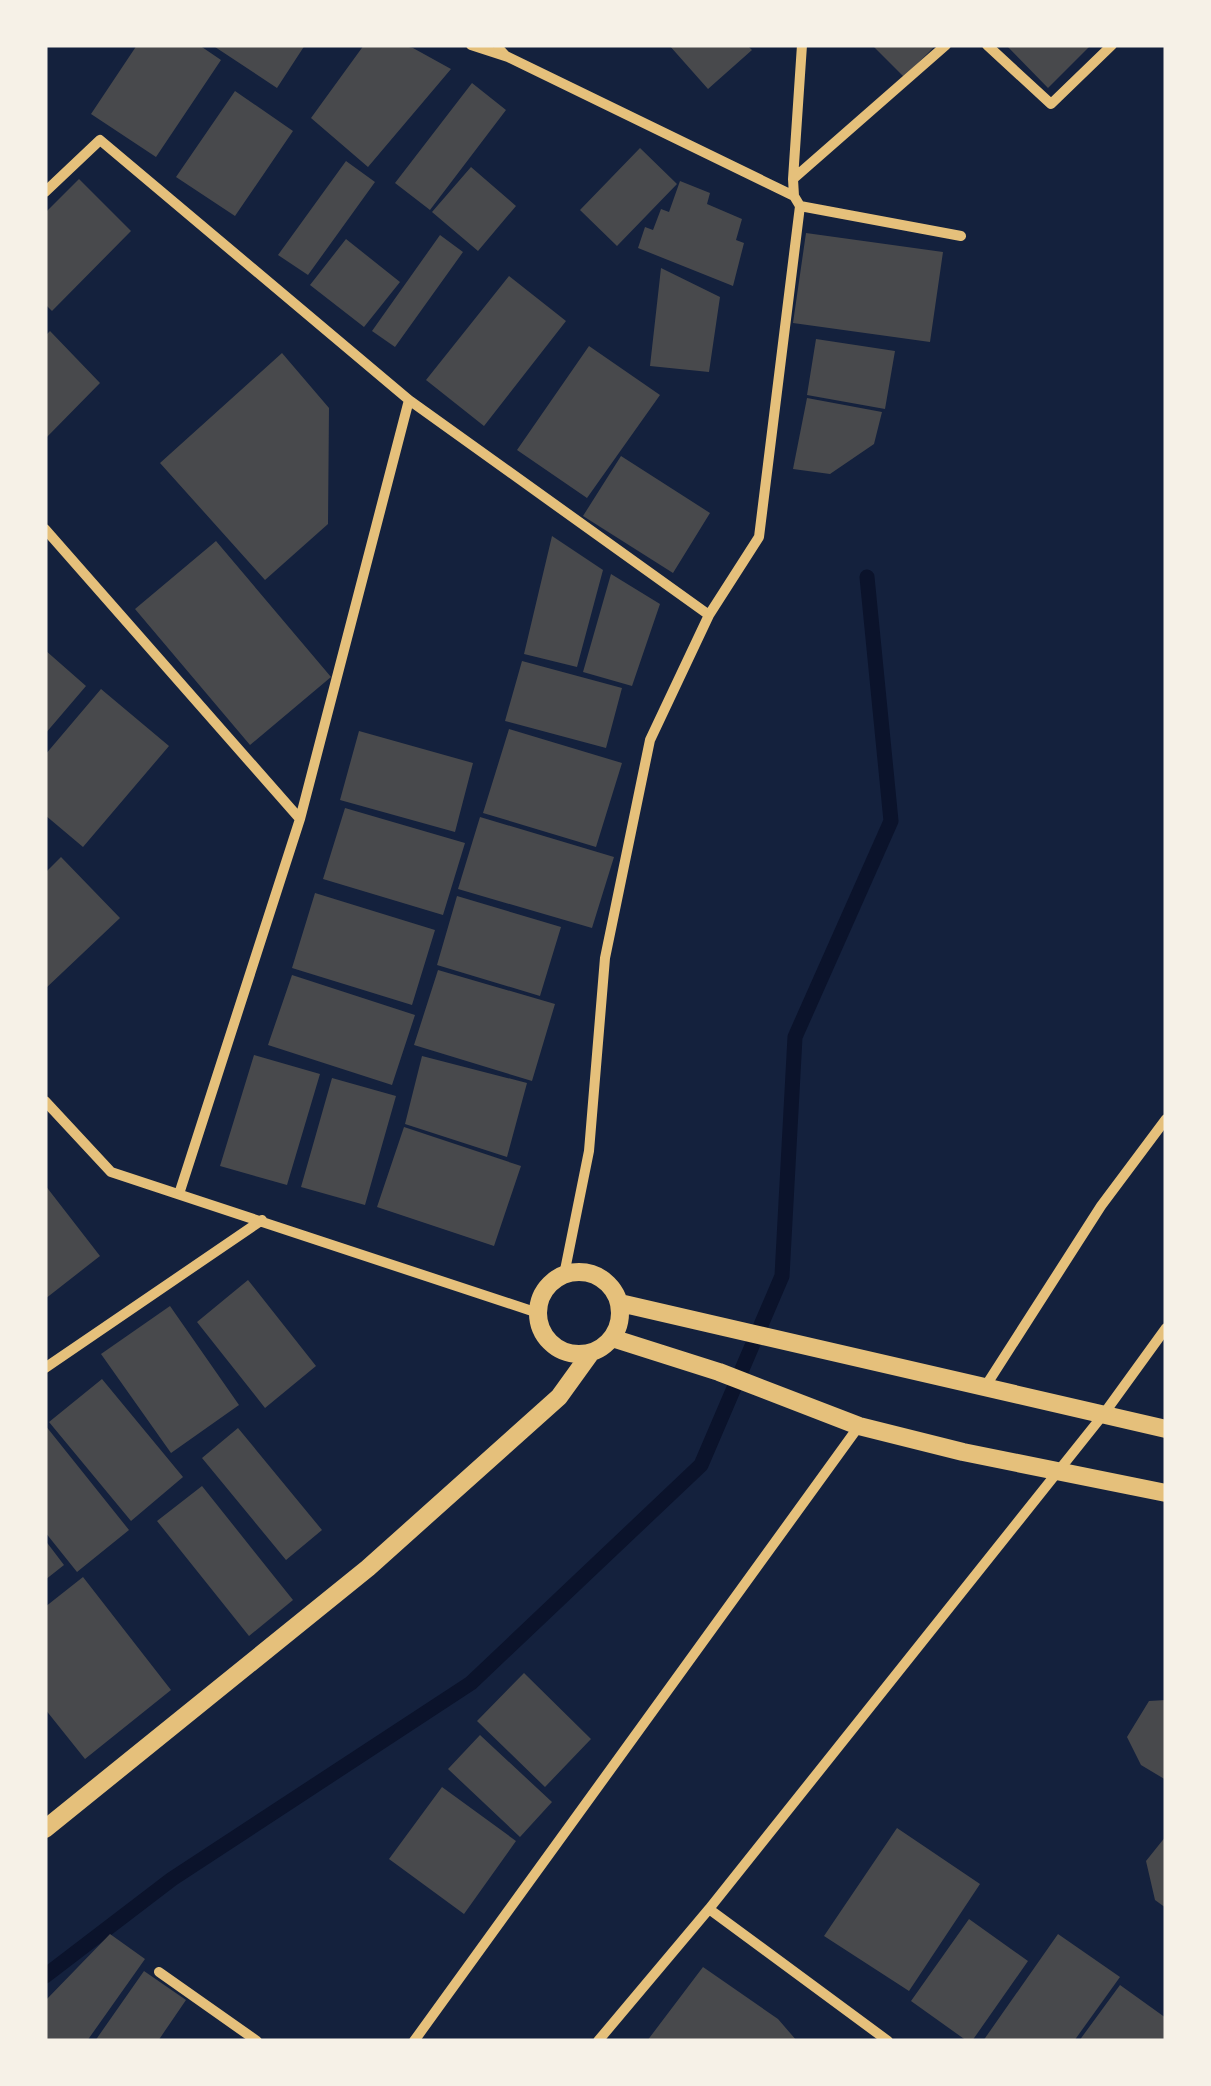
<svg xmlns="http://www.w3.org/2000/svg" width="1211" height="2086" viewBox="0 0 1211 2086" font-family="'Fira Sans',sans-serif">
<style>
.lines{fill:none;stroke-linecap:round;stroke-linejoin:round}
.stream{stroke:#0b132b;stroke-width:15}
.building{fill:#48494c}
.service{stroke:#e5c07b;stroke-width:8}
.minor{stroke:#e5c07b;stroke-width:10}
.tertiary{stroke:#e5c07b;stroke-width:18}
</style>
<rect width="100%" height="100%" fill="#14213d"/>
<g class="lines">
<path class="stream" d="M45,1976L172,1879L471,1683L701,1465L782,1276L795,1037L891,821L867,577"/>
</g>
<path class="building" d="M137,45H199L221,60L156,157L91,114Z
M212,45H305L277,88Z
M364,45H400L413,48L451,69L368,167L311,118Z
M669,45H747L752,50L708,89Z
M872,45H936L904,77Z
M1006,45H1091L1048,88Z
M472,83L506,110L430,210L395,183Z
M235,91L293,131L235,216L176,177Z
M640,148L677,184L617,246L580,210Z
M346,161L375,182L308,275L278,255Z
M471,167L516,206L478,251L432,212Z
M79,179L131,231L52,311L45,304V213Z
M680,181L710,193L707,204L742,219L736,240L744,243L733,286L638,248L645,227L653,230L661,209L669,212Z
M806,233L943,252L930,342L793,323Z
M440,235L463,252L395,347L372,331Z
M346,239L400,282L364,327L310,285Z
M661,268L720,297L709,372L650,366Z
M509,276L566,321L484,426L426,380Z
M50,331L100,383L45,439V336Z
M816,339L895,351L885,409L807,395Z
M589,346L660,395L587,498L517,450Z
M282,353L329,408L328,524L265,580L160,463Z
M807,398L882,412L874,444L830,474L793,469Z
M621,456L710,513L673,573L583,516Z
M552,536L603,570L577,667L524,654Z
M216,541L331,677L250,745L135,609Z
M611,574L660,604L632,686L583,672Z
M45,650L86,686L45,734Z
M522,661L622,688L606,748L505,721Z
M101,689L169,746L83,847L45,815V755Z
M509,729L622,763L596,847L483,813Z
M359,731L473,763L455,832L340,800Z
M345,808L465,843L443,915L323,879Z
M480,817L614,857L592,928L458,889Z
M61,857L120,918L45,989V873Z
M315,893L435,930L412,1005L292,968Z
M457,896L561,927L540,996L437,965Z
M438,970L555,1004L532,1081L414,1045Z
M292,975L415,1015L392,1085L268,1045Z
M254,1055L320,1074L287,1185L220,1166Z
M422,1056L527,1083L507,1157L405,1124Z
M332,1078L396,1096L365,1205L301,1187Z
M404,1127L521,1166L494,1246L377,1207Z
M45,1185L100,1256L45,1299Z
M248,1280L316,1366L265,1408L197,1322Z
M170,1306L239,1405L171,1453L101,1354Z
M102,1379L183,1477L131,1521L49,1422Z
M45,1425L129,1530L77,1572L45,1532Z
M238,1428L322,1530L286,1560L202,1458Z
M202,1486L293,1600L249,1636L157,1521Z
M45,1540L64,1565L45,1580Z
M83,1577L171,1690L85,1759L45,1709V1607Z
M524,1673L591,1739L545,1787L477,1721Z
M1166,1700V1780L1141,1765L1127,1737L1149,1701Z
M480,1735L552,1802L520,1837L448,1769Z
M442,1787L516,1841L464,1914L389,1859Z
M897,1828L980,1884L909,1991L824,1936Z
M1166,1836V1908L1155,1900L1146,1861Z
M969,1919L1028,1961L972,2041H967L911,2001Z
M110,1934L145,1959L87,2041H45V2001Z
M1058,1934L1120,1977L1074,2041H983Z
M703,1967L778,2019L797,2041H647Z
M144,1971L186,2000L158,2041H95Z
M1120,1985L1166,2018V2041H1079Z"/>
<g class="lines">
<path class="service" d="M497,45L508,57"/>
<path class="minor" d="M471,45L508,57L794,196
M987,45L1051,104L1112,45
M793,179L946,45
M45,192L100,140L409,400L709,615
M800,206L961,236
M45,529L300,819
M45,1101L111,1172L538,1313
M179,1194L300,819L409,400
M564,1275L589,1151L605,958L650,740L709,615L759,537L800,206L794,196L793,179L802,45
M45,1368L262,1220
M985,1387L1101,1206L1166,1119
M709,1909L888,2041
M159,1972L257,2041
M414,2041L859,1426
M598,2041L709,1909L1103,1415L1166,1328"/>
<path class="tertiary" d="M538 1313a41 41 0 1 1 82 0a41 41 0 1 1-82 0Z
M620,1303L1166,1429
M612,1338L719,1372L859,1426L963,1452L1166,1493
M45,1829L368,1568L559,1397L590,1354"/>
</g>
<rect width="1211" height="2086" fill="none" stroke="#f6f1e7" stroke-width="95"/>
</svg>
